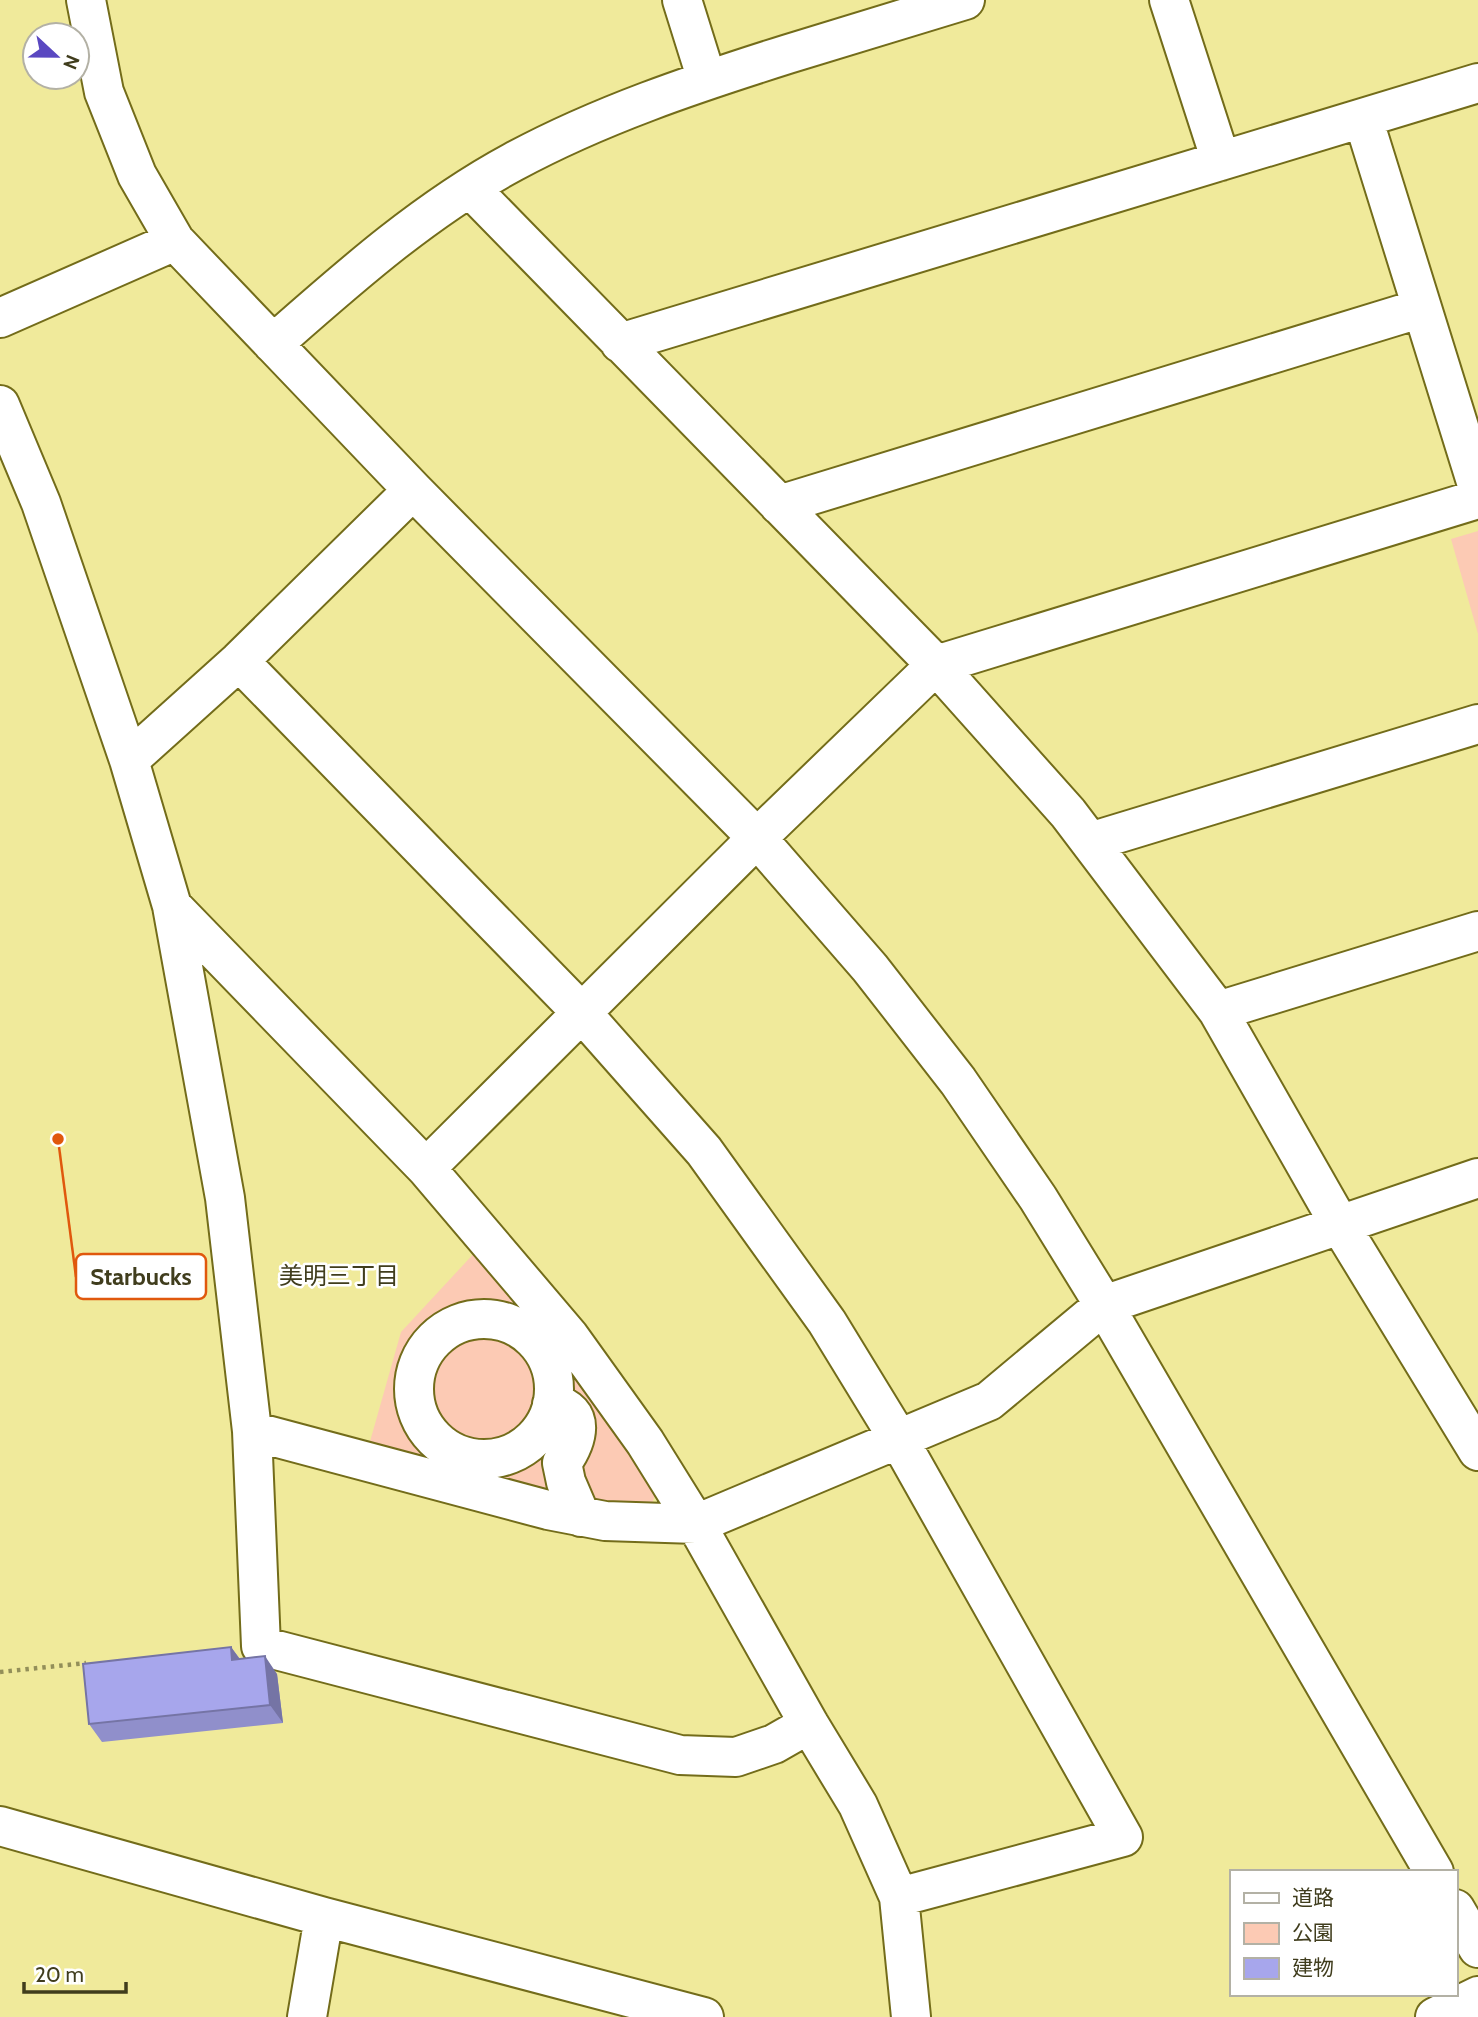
<svg xmlns="http://www.w3.org/2000/svg" width="1478" height="2017" viewBox="0 0 1478 2017" font-family="Cabin,'Noto Sans JP',sans-serif">
<style>
.green{fill:#fccab4}
.lines{fill:none;stroke-linecap:round;stroke-linejoin:round}
.minor-casing{stroke:#736c1a;stroke-width:42}
.path{stroke:#938f59;stroke-width:4.5;stroke-dasharray:3.5 5;stroke-linecap:butt}
.minor{stroke:#fff;stroke-width:38}
.wall{fill:#908fcb}
.shaded-wall{fill:#7574a5}
.building{fill:#a7a6ec;stroke:#7574a5;stroke-width:2}
.labels{text-anchor:middle;dominant-baseline:central;stroke-width:5;stroke-linejoin:round;paint-order:stroke}
.neighbourhood-label{font-size:24px;fill:#403d1d;stroke:#fff}
.leader{fill:none;stroke:#e0580d;stroke-width:2.5}
.callout-dot{fill:#e0580d;stroke:#fff;stroke-width:2.5}
.callout{fill:#fff;stroke:#e0580d;stroke-width:2.5}
.callout-label{font-size:24px;text-anchor:middle;font-weight:bold;fill:#403d1d}
</style>
<rect width="100%" height="100%" fill="#f0ea9b"/>
<path class="green" d="M1478,531V634L1451,539Z
M478,1249L548,1333L656,1493L650,1509L604,1507L369,1445L401,1332Z"/>
<g class="lines">
<defs>
<path id="minor" d="M86,0L104,92L137,175L175,241L413,490L757,838L870,968L958,1081L1038,1198L1104,1305L1434,1872
M682,0L707,80
M1169,0L1221,161
M1363,118L1478,488
M470,188L936,665L1068,813L1218,1011L1340,1225L1478,1451
M0,318L175,241
M620,343L1478,83
M273,344C348,278 424,210 513,162C600,115 693,84 788,54C847,36 906,18 965,0
M0,405L41,503L129,760L172,906L225,1198L252,1431L261,1646L680,1755L736,1757L774,1744L809,1724
M779,505L1422,308
M129,760L239,661L413,490
M1090,842L1478,724
M172,906L426,1168L569,1336L645,1442L696,1524L809,1724L858,1805L899,1897L1123,1837L898,1438L827,1322L704,1151L582,1013L239,661
M1218,1011L1478,931
M426,1168L757,838L936,665L1478,499
M414 1389a70 70 0 1 1 140 0a70 70 0 1 1-140 0Z
M552,1404C588,1410 577,1442 562,1463L566,1482L581,1517
M252,1431L548,1510L605,1521L696,1524L989,1401L1104,1305L1478,1178
M0,1826L324,1917L704,2017
M899,1897L911,2017
M1455,1909L1478,1948
M307,2017L324,1917
M1435,2017L1478,1996"/>
</defs>
<use href="#minor" class="minor-casing"/>
<path class="path" d="M0,1672L86,1663"/>
<use href="#minor" class="minor"/>
</g>
<path class="wall" d="M231,1647L240,1659L277,1674L283,1723L102,1742L89,1724Z"/>
<path class="shaded-wall" d="M231,1647L244,1665L232,1660Z
M265,1656L277,1674L283,1723L270,1705Z"/>
<path class="building" d="M231,1647L232,1660L265,1656L270,1705L89,1724L83,1664Z"/>
<g class="labels">
<g class="neighbourhood-label">
<text x="339" y="1275">美明三丁目</text>
</g>
</g>
<path class="leader" d="M58 1139L76 1277"/>
<circle class="callout-dot" cx="58" cy="1139" r="7"/>
<rect class="callout" x="76" y="1254" width="130" height="45" rx="7"/>
<g class="callout-label">
<text x="141" y="1285">Starbucks</text>
</g>
<rect x="1230" y="1870" width="228" height="126" fill="#ffffff" stroke="#b3b1a5" stroke-width="2"/>
<rect x="1244" y="1893" width="35" height="10" fill="#ffffff" stroke="#b3b1a5" stroke-width="2"/>
<text x="1292" y="1905" font-size="21" fill="#403d1d">道路</text>
<rect x="1244" y="1923" width="35" height="21" fill="#fccab4" stroke="#b3b1a5" stroke-width="2"/>
<text x="1292" y="1940" font-size="21" fill="#403d1d">公園</text>
<rect x="1244" y="1958" width="35" height="21" fill="#a7a6ec" stroke="#b3b1a5" stroke-width="2"/>
<text x="1292" y="1975" font-size="21" fill="#403d1d">建物</text>
<g transform="translate(56 56) rotate(112)"><circle r="33" fill="#ffffff" stroke="#b3b1a5" stroke-width="2"/>
<path d="M0-5L12 26L0 18L-12 26Z" fill="#5a48c1"/>
<text y="-10" font-size="19" font-weight="bold" text-anchor="middle" fill="#403d1d">N</text>
</g>
<path d="M24 1982v10h102v-10" fill="none" stroke="#403d1d" stroke-width="3.5"/>
<text x="35" y="1982" font-size="21" fill="#403d1d" stroke="#ffffff" stroke-width="5" paint-order="stroke">20 m</text>
</svg>
